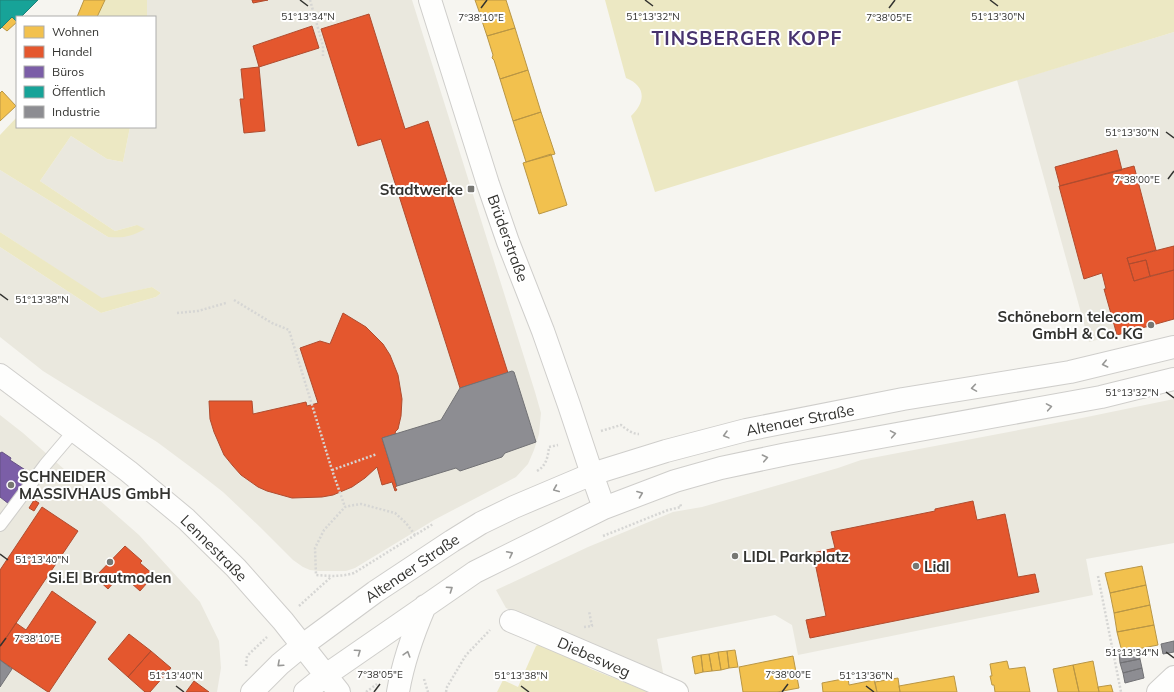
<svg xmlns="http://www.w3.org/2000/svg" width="1174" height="692" viewBox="0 0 1174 692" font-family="Mulish,sans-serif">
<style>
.built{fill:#eae8de}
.green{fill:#ece8c3}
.homes{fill:#f2c14e;stroke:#b99645}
.shops{fill:#e4572e;stroke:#af4c2f}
.offices{fill:#7b5ea7;stroke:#655183}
.public{fill:#17a398;stroke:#1f8179}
.industry{fill:#8d8d92;stroke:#727275}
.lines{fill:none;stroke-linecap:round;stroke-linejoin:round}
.service-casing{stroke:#cfcecb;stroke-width:14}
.minor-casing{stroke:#cfcecb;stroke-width:24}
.secondary-casing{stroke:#cfcecb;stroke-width:24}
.path{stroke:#d6d6d4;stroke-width:2.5;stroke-dasharray:2 2;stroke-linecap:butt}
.service{stroke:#fefefd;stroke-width:12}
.minor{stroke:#fefefd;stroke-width:22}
.secondary{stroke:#fefefd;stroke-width:22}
.oneway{stroke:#989896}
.ticks{fill:none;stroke:#333330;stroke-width:1.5}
.poi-dot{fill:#777773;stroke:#fff;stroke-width:1.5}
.labels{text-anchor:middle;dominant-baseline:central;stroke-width:4;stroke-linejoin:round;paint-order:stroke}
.poi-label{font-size:15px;font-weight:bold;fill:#333330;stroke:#fff;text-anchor:start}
.street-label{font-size:15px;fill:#333330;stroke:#fff}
.district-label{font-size:19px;font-weight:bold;letter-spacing:1px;fill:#48336e;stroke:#fff}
.ticks-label{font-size:10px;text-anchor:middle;fill:#333330;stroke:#fff;stroke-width:4;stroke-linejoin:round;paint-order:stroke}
</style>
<rect width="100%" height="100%" fill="#f6f5f0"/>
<path class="built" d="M147,0H412L535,392L541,413L539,434L534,450L528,464L516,477L434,520L355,568L346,571H319L310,570L303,567L293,560L260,527L223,492L200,474L157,442L43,371L0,337V247L101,313L156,297L161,293L152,287L102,299L0,232V170L108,237L137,225L115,231L40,181L71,136L107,159L123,162L130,127H155V17H147Z
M1174,32V319L1089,342L1017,80Z
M1174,399V543L1086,559L1093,595L798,655L792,625L775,615L657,639L664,678L506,608L496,590L588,547L673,512L702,507L838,468L861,460L1082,418Z
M0,415L23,433L139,535L200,602L219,641L221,668L217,692H0Z"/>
<path class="green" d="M105,0H147V17H97Z
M605,0H1174V32L655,192L631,116C646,102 646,86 626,78Z
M17,117V127H130L123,162L107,159L71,136L40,181L115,231L137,225L145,229C130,237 124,238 108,237L0,170V135Z
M0,232L102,298L152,287L161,293L156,297L101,313L0,247Z
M539,644L561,651L591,669L649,692H497L503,680L518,687L536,646Z"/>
<path class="homes" d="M84,0H105L97,17H77Z
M475,0H506L515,28L487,36L481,18H480L479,16V14H480Z
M12,17L17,22L7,31L2,27Z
M515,28L528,70L500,79L494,60L492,58L493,55L487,36Z
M528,70L541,112L513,121L500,79Z
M2,91L16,106L0,121V93Z
M541,112L555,154L526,162L513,121Z
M551,154L567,205L539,214L523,163Z
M1142,566L1146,585L1110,593L1105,573Z
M1146,585L1150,605L1114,613L1110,593Z
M1150,605L1154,625L1117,632L1114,613Z
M1154,625L1158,645L1122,652L1117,632Z
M735,650L738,667L729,668L727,651Z
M727,651L729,668L721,670L718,652Z
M718,652L721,670L712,671L709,654Z
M709,654L712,671L703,672L701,655Z
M701,655L703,672L695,674L692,657Z
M793,656L799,688L777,692H743L739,667Z
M1007,661L1009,669L1025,667L1030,692H995L994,685H992L990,676H992L990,664Z
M1093,661L1099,692H1079L1073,665Z
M1073,665L1079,692H1058L1053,669Z
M954,676L957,692H900L899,686Z
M848,678L849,685L874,680L877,692H823L822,683Z
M898,678L900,692H877L875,682Z
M1111,685L1113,692H1099L1098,687Z"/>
<path class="shops" d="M252,0H268L253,3Z
M369,14L405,129L428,121L508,373L460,388L381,139L358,146L321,29Z
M312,26L319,48L259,67L253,46Z
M259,67L265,131L244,133L240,99H244L241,69Z
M1117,150L1122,170L1060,186L1055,167Z
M1134,166L1156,250L1127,258L1134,281L1174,270V319L1117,335L1104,289H1106L1102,273L1084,279L1059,186Z
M1174,246V270L1150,276L1146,260L1129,264L1127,258Z
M1146,260L1150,276L1134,281L1129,264Z
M343,313L366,327L383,344L390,355L398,375L402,399L401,416L398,429L395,432L396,434L382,438L397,486L395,487L397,490L395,491L392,482L382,485L377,467L365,478L352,487L333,495L322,497L292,498L267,491L258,487L241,475L233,466L224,455L214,432L210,419L209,401H252L253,414L306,402L307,406L318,403L300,348L320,341L330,344Z
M34,500L39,503L34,511L29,508Z
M973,501L977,520L1005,514L1018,577L1035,574L1039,592L810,638L806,620L826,616L813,553L835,548L831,532L935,511V509Z
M42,507L78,531L0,647V570Z
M125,546L142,561L140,563L154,575L140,591L121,574L108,589L95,577Z
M52,591L96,622L49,692H48L0,660V647L16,623L26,630Z
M129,634L151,651L128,677L108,659Z
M151,651L171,668L150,692H145L128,677Z
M194,681L209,692H186Z"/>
<path class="offices" d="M2,452L11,458L10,460L30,473L9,504L0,497V453Z"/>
<path class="public" d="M0,0H38L21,17H17V22L12,17L0,29Z"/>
<path class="industry" d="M512,371L514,372L536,442L505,453L502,457L460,471L456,468L397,486L382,438L441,420L460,388Z
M1174,641V652L1163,654L1161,644Z
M1138,649L1140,659L1120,663L1119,653Z
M1140,659L1142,668L1123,673L1120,663Z
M0,660L12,669L0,687Z
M1142,668L1144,678L1125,683L1123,673Z"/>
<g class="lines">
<defs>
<path id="service" d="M0,525L45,465L74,431"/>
<path id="minor" d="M430,0L488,184L508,242L543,331L569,405L592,474
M511,621L523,626L677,692
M1158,692L1174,677"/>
<path id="secondary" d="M0,375L128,471L186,519L236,568L283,621L339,692
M592,474L604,508
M252,692L280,664L303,645L375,592L452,541L481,523L514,507L592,474L666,451L746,430L903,399L1070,372L1174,347
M305,692L326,675L475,572L604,508L675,481L721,468L787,454L1101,397L1174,379
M398,692C403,662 413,634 425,606"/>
</defs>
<use href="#service" class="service-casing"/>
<use href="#minor" class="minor-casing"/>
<use href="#secondary" class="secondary-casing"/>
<path class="path" d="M310,0L323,46V56
M234,300L272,323L289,330L332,470L345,507
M177,313L198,311L226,303
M601,431L621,425C626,429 632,434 639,434
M332,470L377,454
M537,471C546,466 548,457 549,447L558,445
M415,535L406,523L395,513L361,504L354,505L345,507L324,530L315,548L316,575C329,576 341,577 354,573L433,524
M603,536L668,510L681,507L680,503
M1098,576L1121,692
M299,606L331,577
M584,627L592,626L589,611
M246,666L247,656L267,637
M424,679L428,692
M366,692L377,684
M446,692L447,687L466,655L490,630"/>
<use href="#service" class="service"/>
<use href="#minor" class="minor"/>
<use href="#secondary" class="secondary"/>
</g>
<defs><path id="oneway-chevron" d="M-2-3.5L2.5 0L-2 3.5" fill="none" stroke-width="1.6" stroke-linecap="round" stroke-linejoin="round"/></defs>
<g class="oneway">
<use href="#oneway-chevron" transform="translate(1105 364) rotate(167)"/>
<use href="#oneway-chevron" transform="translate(974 388) rotate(171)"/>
<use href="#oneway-chevron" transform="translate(1049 407) rotate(-10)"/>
<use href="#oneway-chevron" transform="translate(893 434) rotate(-10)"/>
<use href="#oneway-chevron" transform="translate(726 435) rotate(165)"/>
<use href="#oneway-chevron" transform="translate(765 458) rotate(-12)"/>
<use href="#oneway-chevron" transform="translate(556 489) rotate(157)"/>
<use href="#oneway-chevron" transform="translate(640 494) rotate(-21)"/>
<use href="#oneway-chevron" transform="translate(510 554) rotate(-27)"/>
<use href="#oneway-chevron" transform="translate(450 589) rotate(-34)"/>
<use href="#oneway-chevron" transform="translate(358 652) rotate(-35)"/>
<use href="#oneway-chevron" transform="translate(407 654) rotate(-73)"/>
<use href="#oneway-chevron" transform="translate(280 664) rotate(138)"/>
</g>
<path class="ticks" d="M300,0L308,6M645,0L653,6M990,0L998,6M481,8L487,0M889,8L895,0M1166,132L1174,138M1168,179L1174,171M0,294L8,300M1166,392L1174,398M0,554L8,560M0,646L6,638M1166,652L1174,658M176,686L184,692M521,686L529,692M866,686L874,692M374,692L380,684M782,692L788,684"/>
<g class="poi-dot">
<rect x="467" y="185" width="8" height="8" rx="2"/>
<circle cx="1151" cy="325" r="4"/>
<circle cx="11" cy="485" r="4"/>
<circle cx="735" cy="556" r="4"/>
<circle cx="110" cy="562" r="4"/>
<circle cx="916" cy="566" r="4"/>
</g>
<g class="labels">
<g class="poi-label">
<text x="463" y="189" text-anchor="end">Stadtwerke</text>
<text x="1143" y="316" text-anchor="end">Schöneborn telecom<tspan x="1143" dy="17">GmbH &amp; Co. KG</tspan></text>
<text x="19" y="476">SCHNEIDER<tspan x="19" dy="17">MASSIVHAUS GmbH</tspan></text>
<text x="743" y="556">LIDL Parkplatz</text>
<text x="924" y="566">Lidl</text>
<text x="110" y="577" text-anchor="middle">Si.El Brautmoden</text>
</g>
<g class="street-label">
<text transform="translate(508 238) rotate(70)">Brüderstraße</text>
<text transform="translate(800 420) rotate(-11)">Altenaer Straße</text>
<text transform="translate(214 548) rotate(45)">Lennestraße</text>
<text transform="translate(412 568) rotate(-34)">Altenaer Straße</text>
<text transform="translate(594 657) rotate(24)">Diebesweg</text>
</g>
<g class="district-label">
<text x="747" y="38">TINSBERGER KOPF</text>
</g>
</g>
<g class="ticks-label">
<text x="308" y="20">51°13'34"N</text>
<text x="653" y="20">51°13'32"N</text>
<text x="998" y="20">51°13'30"N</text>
<text x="481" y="21">7°38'10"E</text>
<text x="889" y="21">7°38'05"E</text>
<text x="1132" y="136">51°13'30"N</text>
<text x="1137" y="183">7°38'00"E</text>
<text x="42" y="303">51°13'38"N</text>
<text x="1132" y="396">51°13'32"N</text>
<text x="42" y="563">51°13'40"N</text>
<text x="37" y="642">7°38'10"E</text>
<text x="1132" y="656">51°13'34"N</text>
<text x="380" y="678">7°38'05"E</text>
<text x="788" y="678">7°38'00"E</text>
<text x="176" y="679">51°13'40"N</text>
<text x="521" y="679">51°13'38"N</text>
<text x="866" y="679">51°13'36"N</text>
</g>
<rect x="16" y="16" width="140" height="112" fill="#ffffff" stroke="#adadac"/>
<rect x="24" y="26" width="20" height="12" fill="#f2c14e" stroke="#adadac"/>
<text x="52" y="36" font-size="12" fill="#333330">Wohnen</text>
<rect x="24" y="46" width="20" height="12" fill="#e4572e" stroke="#adadac"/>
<text x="52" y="56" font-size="12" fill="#333330">Handel</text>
<rect x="24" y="66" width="20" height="12" fill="#7b5ea7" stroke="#adadac"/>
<text x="52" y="76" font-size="12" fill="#333330">Büros</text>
<rect x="24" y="86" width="20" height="12" fill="#17a398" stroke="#adadac"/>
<text x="52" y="96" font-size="12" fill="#333330">Öffentlich</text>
<rect x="24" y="106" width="20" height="12" fill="#8d8d92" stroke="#adadac"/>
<text x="52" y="116" font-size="12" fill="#333330">Industrie</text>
</svg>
